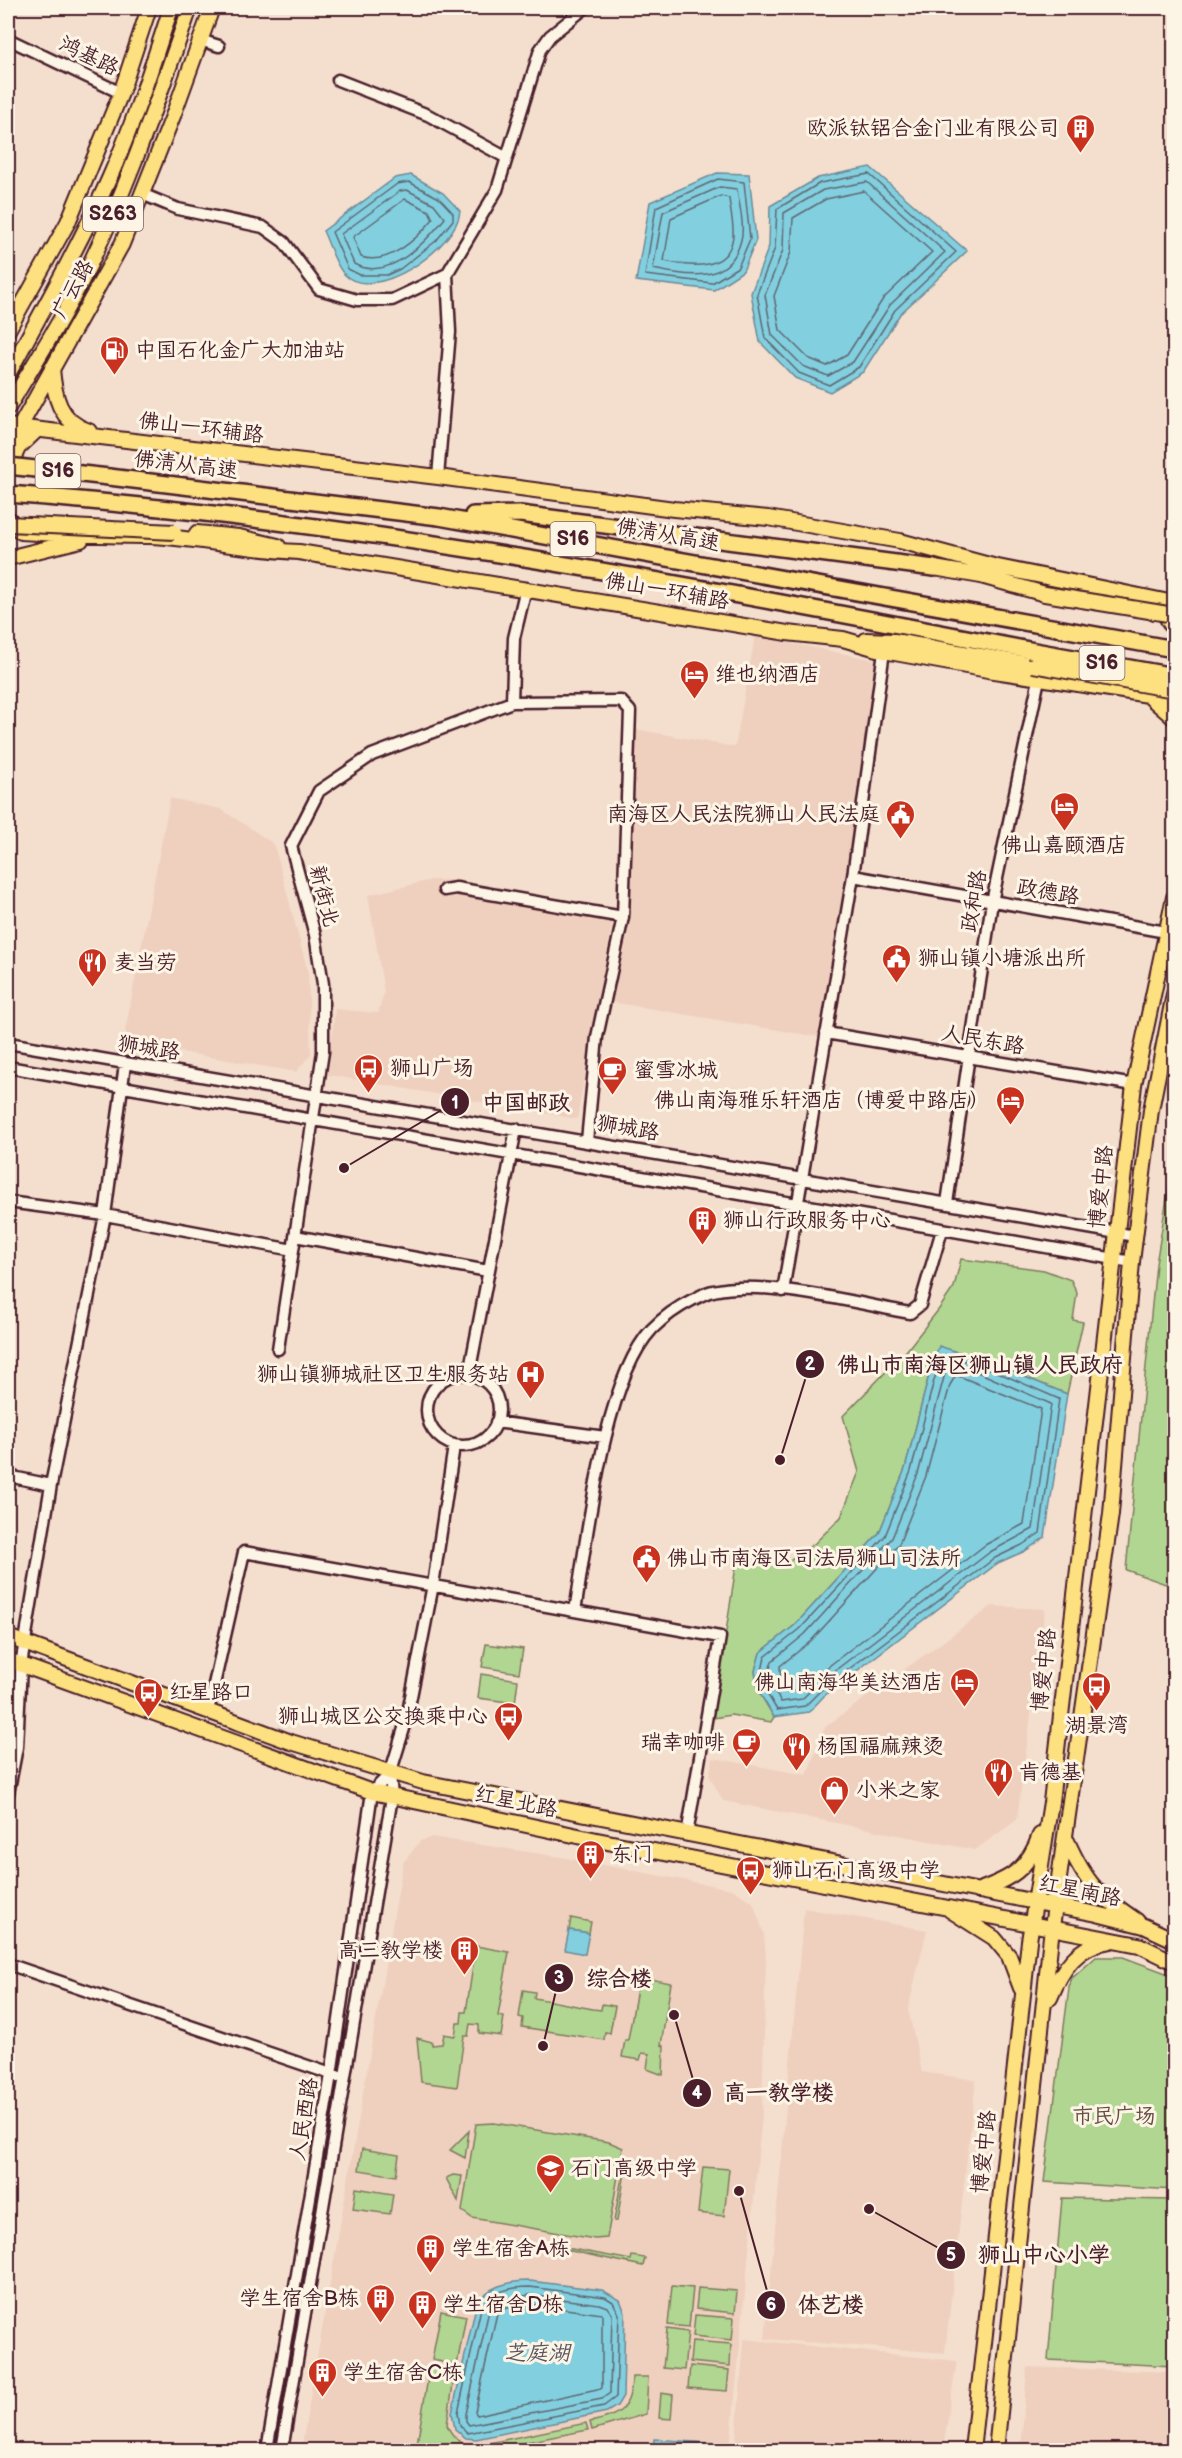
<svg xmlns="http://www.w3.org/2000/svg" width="1182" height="2458" viewBox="0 0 1182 2458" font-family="'Balsamiq Sans','LXGW WenKai TC',sans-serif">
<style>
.built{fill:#efd0be}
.green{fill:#b1d691;stroke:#7e7a5e;stroke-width:1.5}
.water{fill:#82d0df;stroke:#6c8997;stroke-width:1.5}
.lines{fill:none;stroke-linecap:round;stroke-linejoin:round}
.shore{stroke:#606673;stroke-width:1.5}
.minor-casing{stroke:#4a1f2b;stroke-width:15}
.major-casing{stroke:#4a1f2b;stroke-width:18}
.highway-casing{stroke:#4a1f2b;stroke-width:20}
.minor{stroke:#fcf5e5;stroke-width:10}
.major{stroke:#fde080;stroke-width:14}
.highway{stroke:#fde080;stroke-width:15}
.major-bridge-casing{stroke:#4a1f2b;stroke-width:18;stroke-linecap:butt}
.highway-bridge-casing{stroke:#4a1f2b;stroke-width:20;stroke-linecap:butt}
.major-bridge{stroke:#fde080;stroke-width:14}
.highway-bridge{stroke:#fde080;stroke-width:15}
.labels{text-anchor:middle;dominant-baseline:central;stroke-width:6;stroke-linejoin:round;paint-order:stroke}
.shield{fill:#fcf5e5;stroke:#7f5f63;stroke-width:1.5}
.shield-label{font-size:20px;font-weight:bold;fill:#4a1f2b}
.street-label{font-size:21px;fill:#4a1f2b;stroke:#fcf5e5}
.poi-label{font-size:21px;fill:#4a1f2b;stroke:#fcf5e5;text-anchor:start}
.park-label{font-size:21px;fill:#644d44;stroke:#fcf5e5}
.water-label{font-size:22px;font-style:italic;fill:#5b5461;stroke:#fcf5e5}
.leader{fill:none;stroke:#4a1f2b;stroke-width:2}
.callout-dot{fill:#4a1f2b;stroke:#fcf5e5;stroke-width:2}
.mark-label{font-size:18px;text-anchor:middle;font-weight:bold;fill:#fff}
.callout-label{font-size:22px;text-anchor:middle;font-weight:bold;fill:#4a1f2b;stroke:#fcf5e5;stroke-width:6;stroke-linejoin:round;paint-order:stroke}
</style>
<rect width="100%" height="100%" fill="#f4dfce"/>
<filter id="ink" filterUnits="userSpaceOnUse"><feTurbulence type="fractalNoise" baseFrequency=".0167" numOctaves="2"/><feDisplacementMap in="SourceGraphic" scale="12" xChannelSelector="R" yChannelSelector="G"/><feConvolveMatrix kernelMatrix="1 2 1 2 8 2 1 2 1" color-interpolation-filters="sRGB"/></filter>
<g filter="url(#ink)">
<path class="built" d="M755,636L876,660L847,876L819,1037L611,1002L630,918L635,729L735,747Z
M170,798L221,809L274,844L308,972L311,1054L296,1072L129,1043L125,1031Z
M431,880H458L615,908L577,1119L328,1075L335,1009L378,1013L384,992L368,895Z
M992,1606L1045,1609L1017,1820L975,1850L723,1801L709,1775L713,1758L807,1775L825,1727Z
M432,1837L555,1856L732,1889L753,1902L764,1934L766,1958L762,2115L730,2450H301L403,1863L420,1841Z
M804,1908L927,1930L908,2009L922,2072L976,2080L945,2353L765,2339Z
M744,2339L957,2361L943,2450H735Z
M1027,2367L1174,2372V2450H1021Z"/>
<path class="green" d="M1174,1155V1587L1126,1570L1156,1264Z
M961,1259L1044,1270L1071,1280L1077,1293L1073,1320L1083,1322L1067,1394L985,1361L939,1347L928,1379L905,1469L879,1533L795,1625L760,1653L755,1671L759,1692L774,1717L771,1722L731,1715L713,1718L736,1566L788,1561L815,1543L841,1517L859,1472L843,1416L907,1350L939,1309L954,1287Z
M486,1644L523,1649L519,1673L482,1667Z
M481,1674L518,1680L515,1703L478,1698Z
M571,1918L591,1922L589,1933L569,1930Z
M476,1946L509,1952L498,2016L504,2017L501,2036L479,2033V2025L470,2024L468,2036H464L457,2087L421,2082L417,2038L432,2042V2045L442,2044L444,2034L455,2036L457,2023H461L462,2012H466Z
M1096,1957H1123L1174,1976V2190L1044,2182L1070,1980Z
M639,1977L671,1983L661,2045L664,2046L663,2075L647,2069L649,2054L642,2053L640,2060L622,2057L625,2040H628Z
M523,1990L535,1992L534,1998L593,2009L601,2010L602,2004L615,2006L610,2033L605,2032L604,2040L522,2027L523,2018L519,2017Z
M494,2123L609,2142L623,2148L607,2238L595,2239L472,2218L462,2211L476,2124Z
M469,2131L465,2158L450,2150Z
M362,2149L399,2155L396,2176L359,2170Z
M624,2166H626L617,2221H614Z
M703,2167L729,2169L724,2216L698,2213Z
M453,2175L462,2176L458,2201L446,2178Z
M356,2188L393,2194L390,2214L353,2209Z
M1062,2198L1174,2200V2366L1048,2360Z
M561,2247L631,2260L632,2256L645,2258L643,2266L561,2249Z
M672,2286L693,2288L689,2327L668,2325Z
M698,2288L737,2291L735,2313L696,2309Z
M441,2311L466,2316L457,2365L432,2360Z
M695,2315L734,2318L732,2340L693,2336Z
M667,2329L688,2332L684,2370L663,2368Z
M692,2341L731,2344L730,2366L690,2362Z
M430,2366L455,2371L447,2425C453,2439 463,2446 478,2445L480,2450H416Z
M690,2366L729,2370L727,2391L688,2388Z
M632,2377H648L646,2414L592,2430L590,2422C620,2416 631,2409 632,2377Z
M661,2393L673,2395L671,2419L659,2418Z
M586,2423L588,2430L485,2450L484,2444Z"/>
<path class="water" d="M870,167L967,251L900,314L863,372L830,392L795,378L760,342L751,293L769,246L770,206L818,178Z
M717,173L749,174L756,240L743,271L714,290L636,281L650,202Z
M411,175L443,193L460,211C458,246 373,307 343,273C334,262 329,243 323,231L395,178Z
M939,1346L985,1361L1067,1394L1045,1537L1025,1551L998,1563L824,1696L809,1712L774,1717L759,1692L755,1671L760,1653L795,1625L879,1533L905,1469L928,1379Z
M569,1930L589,1933L585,1954L565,1950Z
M530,2281L602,2290L620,2300L625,2313L623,2396L617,2406L607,2412L476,2439L466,2438L455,2429L452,2413L476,2306C485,2286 510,2281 530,2281Z
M654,2439L721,2444V2450H653Z"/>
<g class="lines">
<path class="shore" d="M869,174L956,252L895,310L859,367L829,385L799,373L765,338L757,294L775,248L777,209L820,183Z
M718,179L744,182L750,239L738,267L712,283L645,275L656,207Z
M409,182L439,198L453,213V220L436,241L400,269L387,275H360L348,269L332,232L397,184Z
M867,182L945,252L890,305L853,362L828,376L803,366L772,335L765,295L783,250L784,213L823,190Z
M720,187L737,189C739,204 745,226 741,240C730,284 689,277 653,269L663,212Z
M407,190L434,204L445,218C425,243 388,282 354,264L341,234L400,191Z
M864,191L932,252L883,299L847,355L827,366L808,358L780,330L774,296L791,252L793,218L826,199Z
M721,196L729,198C730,210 734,224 733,236C729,272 690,267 664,261L671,218Z
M405,199L429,211L433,219C417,239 388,266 361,257L353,237Z
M943,1355L983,1366L1059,1399L1040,1533L1022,1545L995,1558L820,1691L805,1706L777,1710L765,1690L762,1671L765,1657L800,1629L885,1536L911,1471L934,1380Z
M951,1364L980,1373L1051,1404L1033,1529L990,1552L816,1685L802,1699L781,1702L772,1687L769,1671L772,1661L805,1634L892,1538L918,1474L947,1366Z
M956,1375L1041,1409L1024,1524L985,1545L798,1690L786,1692L781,1684L780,1666L811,1641L899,1544L926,1476L950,1385Z
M530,2287L605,2297L613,2302L619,2314L616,2397L604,2406L468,2433L460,2426L458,2413L481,2308C489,2291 513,2287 530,2287Z
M529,2295L599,2304L607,2307L612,2314L610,2393L602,2399L469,2425L466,2421V2414L489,2310L499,2301Z
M529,2304L602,2314V2388L477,2415L475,2412L497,2313L502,2309Z"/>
<defs>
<path id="minor" d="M8,39L121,93
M200,40L219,46
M338,80L428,115L507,158
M142,194L178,209L263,227L284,242L319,289L357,300H392L447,274
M438,477L450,332L447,274L497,190L540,50L550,36L585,8
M512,702L514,638L526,588
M853,876L1166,932
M444,890L456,888L623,917
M826,1033L1134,1085
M8,1043L1135,1236
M8,1067L1132,1262
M8,1202L105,1215L293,1250
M947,1203L992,902L1039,679
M295,1236L488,1271
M783,1291L853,876L884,651
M278,1349L323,1052V984L315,935L291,846L319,791L372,755L512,702L621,701L630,711L623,917L597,1037L587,1141
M469,1374L516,1129
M427 1410a36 36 0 1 1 72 0a36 36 0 1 1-72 0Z
M496,1422L605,1437
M8,1476L51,1485
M575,1611C587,1540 603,1381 652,1329C663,1318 678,1307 692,1300C699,1297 706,1292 713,1291C766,1279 855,1303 910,1313L920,1305L942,1230
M208,1711L244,1552L720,1637L687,1835
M8,1794L17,1747L21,1665L51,1485L105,1215L125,1064
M8,1964L337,2076
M267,2450L331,2075L372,1792L390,1774
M282,2450L392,1797L390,1774L406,1722L433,1585L454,1446"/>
<path id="major" d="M8,330L68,222L121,93L149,8
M52,368C54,395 59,422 89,431
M8,374C43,310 79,246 109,179C134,123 152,66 171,8
M8,408C32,367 59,325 81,282C126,194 157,101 190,8
M8,426L438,477L674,509L768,518L900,541L993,566L1174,603
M8,448L122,244L173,116L212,8
M8,470L18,448L37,430
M9,519L21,532C63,535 106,535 149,536C199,538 249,550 299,552L787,633L843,639L884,651L988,670L1174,699
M197,533L239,537L278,546
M8,558L81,540
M934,568L981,576L1045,594
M1160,606L1174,630
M866,640L894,641L1033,665
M1150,697L1174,718
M8,1637L291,1742L423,1782L1097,1914L1144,1926L1174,1940
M8,1660L372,1792L597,1840L1139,1945L1174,1962
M1067,1841C1087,1885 1097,1894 1137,1921
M977,1891C1010,1879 1028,1870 1040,1835
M950,1910L994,1938L1009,1956L1021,1988
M1050,1998C1062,1969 1077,1945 1110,1941
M972,2450L1029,1941L1051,1802L1134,1085L1174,897
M996,2450L1052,1927L1111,1514L1132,1262L1151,1110L1174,994"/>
<path id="highway" d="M109,477L439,517L1174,649
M8,494C351,520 691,585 1029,650
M473,515L520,514L934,568"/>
</defs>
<use href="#minor" class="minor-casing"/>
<use href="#major" class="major-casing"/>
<use href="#highway" class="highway-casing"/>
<use href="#minor" class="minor"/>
<use href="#major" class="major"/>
<use href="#highway" class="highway"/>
<defs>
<path id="major-bridge" d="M8,524L174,532
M1045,594L1174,615
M1033,665L1174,690"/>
<path id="highway-bridge" d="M8,466L109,477
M1029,650L1174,676"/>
</defs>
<use href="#major-bridge" class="major-bridge-casing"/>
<use href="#highway-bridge" class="highway-bridge-casing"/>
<use href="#major-bridge" class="major-bridge"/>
<use href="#highway-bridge" class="highway-bridge"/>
</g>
</g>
<defs>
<symbol id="building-pin" viewBox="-11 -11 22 30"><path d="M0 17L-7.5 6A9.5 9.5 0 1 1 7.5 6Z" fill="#c8321e" stroke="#fcf5e5"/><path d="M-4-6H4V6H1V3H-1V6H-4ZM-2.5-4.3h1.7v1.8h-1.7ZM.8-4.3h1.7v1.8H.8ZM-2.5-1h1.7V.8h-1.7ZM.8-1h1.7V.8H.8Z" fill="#fff"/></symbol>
<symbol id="fuel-pin" viewBox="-11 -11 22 30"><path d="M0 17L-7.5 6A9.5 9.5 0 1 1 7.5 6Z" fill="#c8321e" stroke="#fcf5e5"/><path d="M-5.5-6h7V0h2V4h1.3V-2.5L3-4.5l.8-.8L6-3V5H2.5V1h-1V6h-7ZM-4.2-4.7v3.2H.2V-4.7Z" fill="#fff"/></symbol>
<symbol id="hotel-pin" viewBox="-11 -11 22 30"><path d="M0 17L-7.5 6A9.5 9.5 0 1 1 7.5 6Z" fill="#c8321e" stroke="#fcf5e5"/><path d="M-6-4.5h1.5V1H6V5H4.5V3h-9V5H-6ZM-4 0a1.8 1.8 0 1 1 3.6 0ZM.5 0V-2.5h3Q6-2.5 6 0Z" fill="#fff"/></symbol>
<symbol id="civic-pin" viewBox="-11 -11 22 30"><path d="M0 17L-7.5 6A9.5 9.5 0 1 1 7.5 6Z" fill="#c8321e" stroke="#fcf5e5"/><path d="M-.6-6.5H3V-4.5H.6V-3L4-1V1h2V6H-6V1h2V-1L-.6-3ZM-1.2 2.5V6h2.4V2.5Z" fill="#fff"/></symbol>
<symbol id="restaurant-pin" viewBox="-11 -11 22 30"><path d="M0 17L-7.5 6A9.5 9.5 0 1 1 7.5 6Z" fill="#c8321e" stroke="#fcf5e5"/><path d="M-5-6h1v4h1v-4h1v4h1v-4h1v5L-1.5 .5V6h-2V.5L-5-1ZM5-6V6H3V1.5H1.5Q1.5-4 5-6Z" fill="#fff"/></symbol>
<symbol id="bus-pin" viewBox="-11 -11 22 30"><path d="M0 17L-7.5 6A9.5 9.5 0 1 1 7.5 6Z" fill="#c8321e" stroke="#fcf5e5"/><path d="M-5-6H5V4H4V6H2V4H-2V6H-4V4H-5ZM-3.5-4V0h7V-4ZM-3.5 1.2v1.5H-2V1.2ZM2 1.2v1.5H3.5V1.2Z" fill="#fff"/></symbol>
<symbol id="cafe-pin" viewBox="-11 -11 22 30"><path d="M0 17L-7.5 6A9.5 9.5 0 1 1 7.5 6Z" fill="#c8321e" stroke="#fcf5e5"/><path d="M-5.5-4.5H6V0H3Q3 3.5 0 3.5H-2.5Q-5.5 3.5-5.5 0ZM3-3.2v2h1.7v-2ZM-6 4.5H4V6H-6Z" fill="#fff"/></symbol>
<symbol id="hospital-pin" viewBox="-11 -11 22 30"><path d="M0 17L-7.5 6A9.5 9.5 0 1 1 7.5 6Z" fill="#c8321e" stroke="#fcf5e5"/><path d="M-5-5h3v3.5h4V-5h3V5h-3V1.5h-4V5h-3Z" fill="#fff"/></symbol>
<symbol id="shop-pin" viewBox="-11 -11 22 30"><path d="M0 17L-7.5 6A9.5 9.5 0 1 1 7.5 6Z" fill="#c8321e" stroke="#fcf5e5"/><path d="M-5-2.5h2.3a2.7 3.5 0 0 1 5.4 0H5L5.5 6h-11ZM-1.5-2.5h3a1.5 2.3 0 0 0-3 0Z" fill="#fff"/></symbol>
<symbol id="school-pin" viewBox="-11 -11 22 30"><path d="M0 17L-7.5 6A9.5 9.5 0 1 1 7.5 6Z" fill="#c8321e" stroke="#fcf5e5"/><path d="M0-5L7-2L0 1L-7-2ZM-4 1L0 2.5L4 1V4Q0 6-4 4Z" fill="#fff"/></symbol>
</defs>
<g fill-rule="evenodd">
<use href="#building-pin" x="1064" y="112" width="33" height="45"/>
<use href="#fuel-pin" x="98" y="334" width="33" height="45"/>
<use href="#hotel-pin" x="678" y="658" width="33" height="45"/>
<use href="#hotel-pin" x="1048" y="790" width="33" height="45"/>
<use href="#civic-pin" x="884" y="798" width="33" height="45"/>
<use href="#civic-pin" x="880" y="942" width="33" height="45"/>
<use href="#restaurant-pin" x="76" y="946" width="33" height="45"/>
<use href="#bus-pin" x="352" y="1052" width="33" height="45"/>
<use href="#cafe-pin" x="596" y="1054" width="33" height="45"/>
<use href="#hotel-pin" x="994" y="1084" width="33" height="45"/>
<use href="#building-pin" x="686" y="1204" width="33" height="45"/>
<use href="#hospital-pin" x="514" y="1358" width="33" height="45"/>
<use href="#civic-pin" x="630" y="1542" width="33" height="45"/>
<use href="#hotel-pin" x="948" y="1666" width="33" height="45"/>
<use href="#bus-pin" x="1080" y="1670" width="33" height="45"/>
<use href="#bus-pin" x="132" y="1676" width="33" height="45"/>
<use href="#bus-pin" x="492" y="1700" width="33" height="45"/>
<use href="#cafe-pin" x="730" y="1726" width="33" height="45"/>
<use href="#restaurant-pin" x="780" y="1730" width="33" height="45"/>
<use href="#restaurant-pin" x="982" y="1756" width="33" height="45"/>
<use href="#shop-pin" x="818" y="1774" width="33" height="45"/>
<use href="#building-pin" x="574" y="1838" width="33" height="45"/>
<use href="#bus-pin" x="734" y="1854" width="33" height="45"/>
<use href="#building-pin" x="448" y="1934" width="33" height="45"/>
<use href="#school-pin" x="534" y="2152" width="33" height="45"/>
<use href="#building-pin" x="414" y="2232" width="33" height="45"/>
<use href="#building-pin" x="364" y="2282" width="33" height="45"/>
<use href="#building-pin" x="406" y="2288" width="33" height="45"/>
<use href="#building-pin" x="306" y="2356" width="33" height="45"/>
</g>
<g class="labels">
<g class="shield">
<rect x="83" y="197" width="60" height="34" rx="4.5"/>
<rect x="35.5" y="454" width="45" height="34" rx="4.5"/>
<rect x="550.5" y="522" width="45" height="34" rx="4.5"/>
<rect x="1079.5" y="646" width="45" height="34" rx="4.5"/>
</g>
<g class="shield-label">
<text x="113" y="214">S263</text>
<text x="58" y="471">S16</text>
<text x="573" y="539">S16</text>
<text x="1102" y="663">S16</text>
</g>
<g class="street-label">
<text transform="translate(89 56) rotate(26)">鸿基路</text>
<text transform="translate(73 289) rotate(-61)">广云路</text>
<text transform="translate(201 428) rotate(7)">佛山一环辅路</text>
<text transform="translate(186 465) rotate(7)">佛清从高速</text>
<text transform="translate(668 535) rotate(10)">佛清从高速</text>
<text transform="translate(667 591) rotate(10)">佛山一环辅路</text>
<text transform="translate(1048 892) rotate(10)">政德路</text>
<text transform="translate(324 896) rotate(76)">新街北</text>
<text transform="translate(974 901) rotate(-80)">政和路</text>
<text transform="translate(983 1040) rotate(10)">人民东路</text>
<text transform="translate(149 1048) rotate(9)">狮城路</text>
<text transform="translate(628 1128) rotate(10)">狮城路</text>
<text transform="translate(1101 1187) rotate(-84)">博爱中路</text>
<text transform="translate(1044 1670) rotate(-84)">博爱中路</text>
<text transform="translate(516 1802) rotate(11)">红星北路</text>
<text transform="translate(1080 1891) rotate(11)">红星南路</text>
<text transform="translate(304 2119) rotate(-81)">人民西路</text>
<text transform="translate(984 2152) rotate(-84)">博爱中路</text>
</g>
<g class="poi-label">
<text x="1059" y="128" text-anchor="end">欧派钛铝合金门业有限公司</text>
<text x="135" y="350">中国石化金广大加油站</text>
<text x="715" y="674">维也纳酒店</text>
<text x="880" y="814" text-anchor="end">南海区人民法院狮山人民法庭</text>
<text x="1064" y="845" text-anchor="middle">佛山嘉颐酒店</text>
<text x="918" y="958">狮山镇小塘派出所</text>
<text x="114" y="962">麦当劳</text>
<text x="390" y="1068">狮山广场</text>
<text x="634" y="1070">蜜雪冰城</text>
<text x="990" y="1100" text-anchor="end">佛山南海雅乐轩酒店（博爱中路店）</text>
<text x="723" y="1220">狮山行政服务中心</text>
<text x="509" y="1374" text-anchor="end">狮山镇狮城社区卫生服务站</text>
<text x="667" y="1558">佛山市南海区司法局狮山司法所</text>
<text x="943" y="1682" text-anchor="end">佛山南海华美达酒店</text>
<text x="169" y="1692">红星路口</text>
<text x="488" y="1716" text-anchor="end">狮山城区公交换乘中心</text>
<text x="1097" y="1725" text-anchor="middle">湖景湾</text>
<text x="725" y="1742" text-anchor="end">瑞幸咖啡</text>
<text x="817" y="1746">杨国福麻辣烫</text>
<text x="1019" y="1772">肯德基</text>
<text x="856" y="1790">小米之家</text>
<text x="611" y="1854">东门</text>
<text x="772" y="1870">狮山石门高级中学</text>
<text x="443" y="1950" text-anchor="end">高三教学楼</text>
<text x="571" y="2168">石门高级中学</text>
<text x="452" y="2248">学生宿舍A栋</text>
<text x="359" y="2298" text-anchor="end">学生宿舍B栋</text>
<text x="443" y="2304">学生宿舍D栋</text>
<text x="343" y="2372">学生宿舍C栋</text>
</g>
<g class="park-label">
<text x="1114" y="2116">市民广场</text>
</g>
<g class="water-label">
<text x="537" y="2353">芝庭湖</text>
</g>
</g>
<path class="leader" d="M344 1168L455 1102M780 1460L810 1364M543 2046L559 1978M674 2015L697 2093M869 2209L951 2255M739 2191L771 2305"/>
<g class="callout-dot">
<circle cx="344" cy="1168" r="6"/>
<circle cx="780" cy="1460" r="6"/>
<circle cx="543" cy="2046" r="6"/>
<circle cx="674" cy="2015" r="6"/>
<circle cx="869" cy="2209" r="6"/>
<circle cx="739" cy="2191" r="6"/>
<circle cx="455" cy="1102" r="15"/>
<circle cx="810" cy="1364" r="15"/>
<circle cx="559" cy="1978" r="15"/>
<circle cx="697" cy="2093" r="15"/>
<circle cx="951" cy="2255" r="15"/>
<circle cx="771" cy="2305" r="15"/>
</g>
<g class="mark-label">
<text x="455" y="1109">1</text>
<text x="810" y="1370">2</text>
<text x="559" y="1984">3</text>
<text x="697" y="2099">4</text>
<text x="951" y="2261">5</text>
<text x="771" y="2311">6</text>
</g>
<g class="callout-label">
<text x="526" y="1110">中国邮政</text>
<text x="980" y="1372">佛山市南海区狮山镇人民政府</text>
<text x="619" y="1986">综合楼</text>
<text x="779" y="2100">高一教学楼</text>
<text x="1044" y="2262">狮山中心小学</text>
<text x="831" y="2312">体艺楼</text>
</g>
<rect width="1182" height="2458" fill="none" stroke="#fcf5e5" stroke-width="30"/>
<rect x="15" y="15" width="1152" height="2428" fill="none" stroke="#4a1f2b" stroke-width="2" filter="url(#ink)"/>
</svg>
